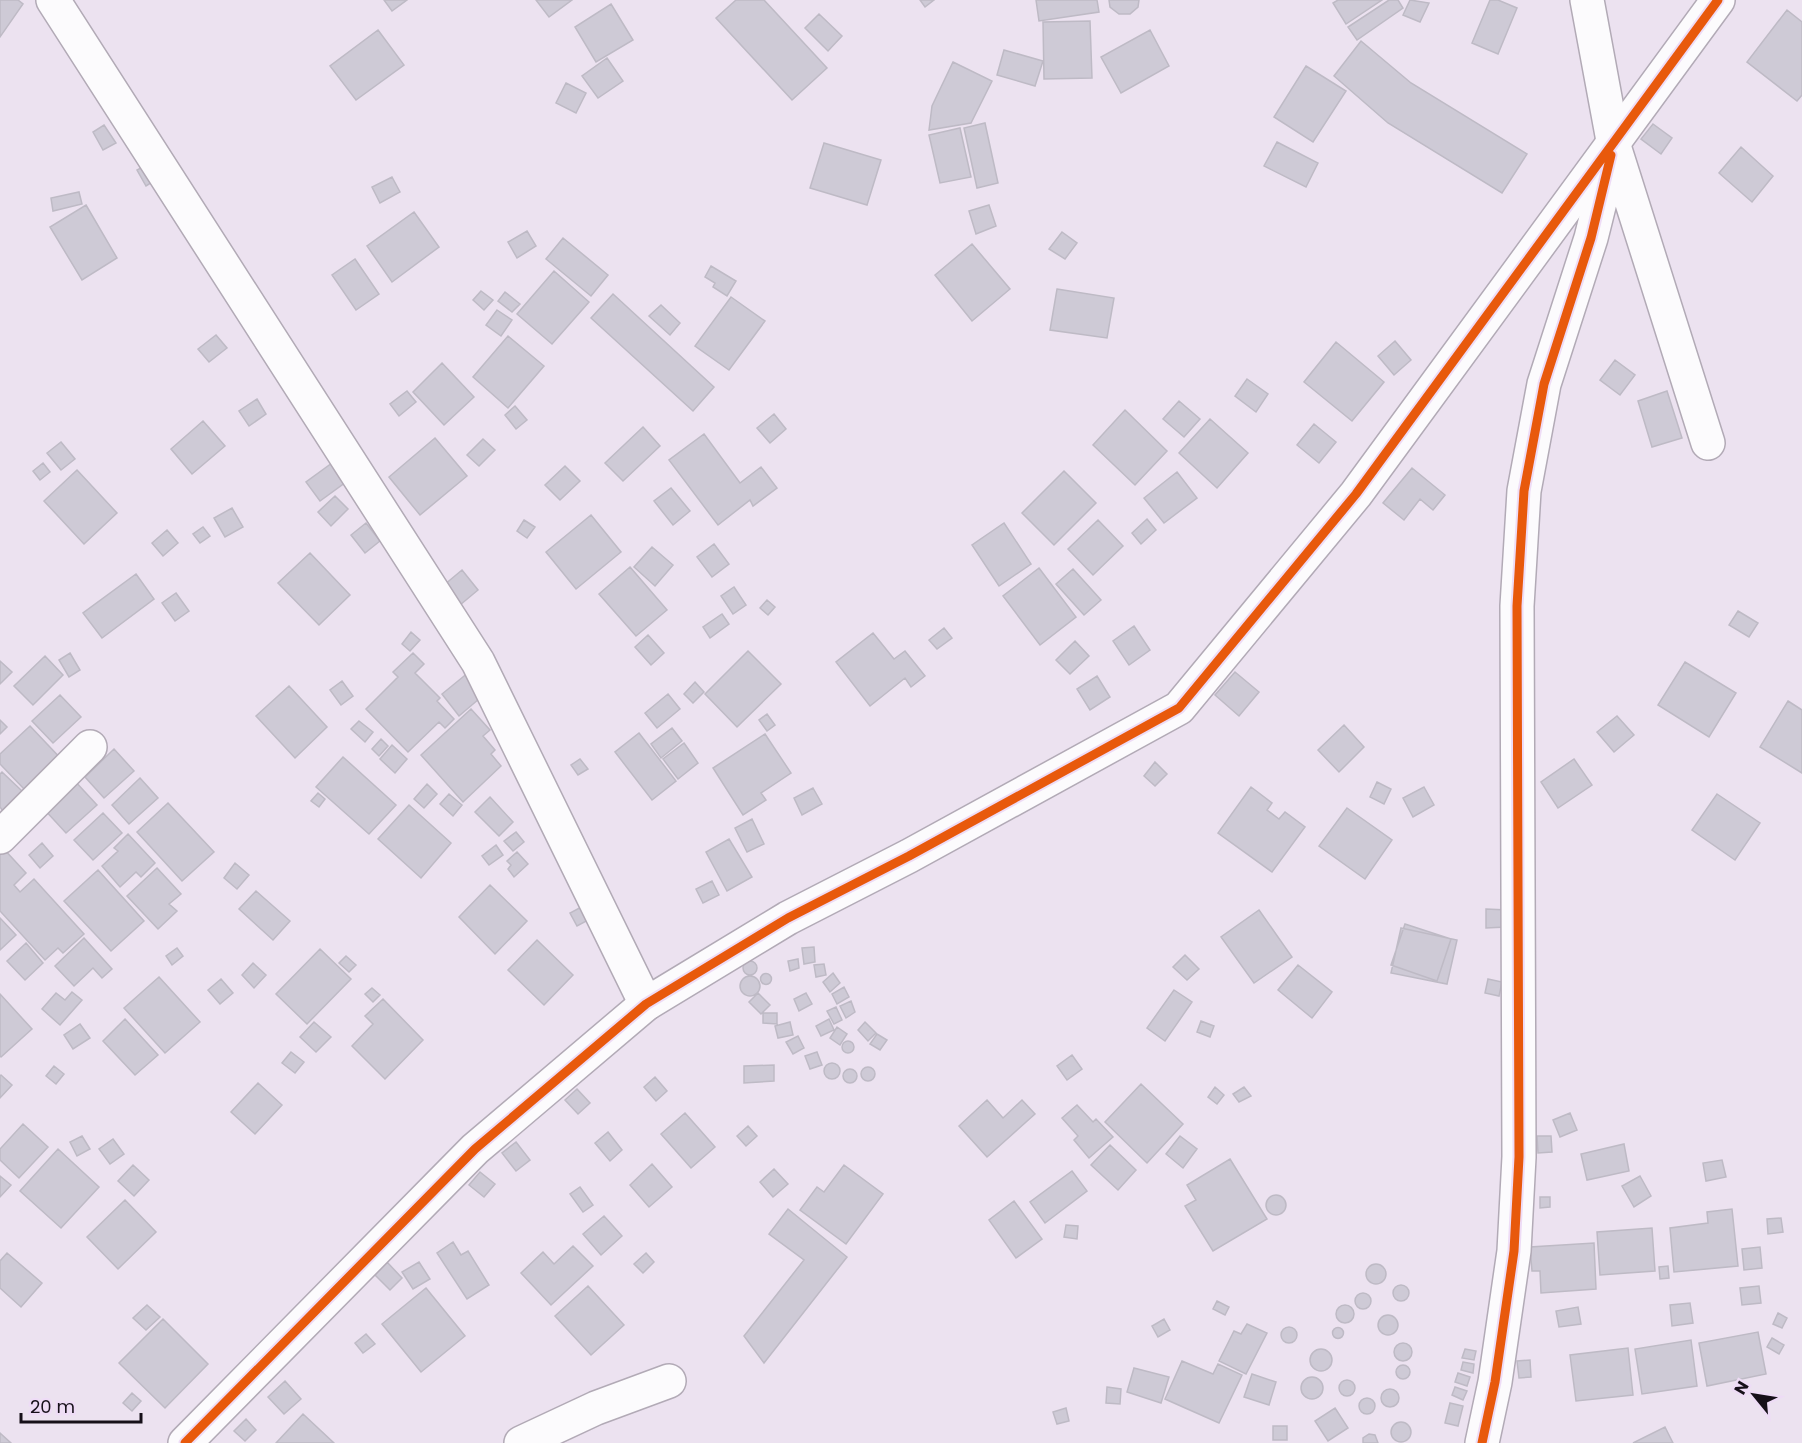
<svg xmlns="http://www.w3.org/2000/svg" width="1802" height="1443" viewBox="0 0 1802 1443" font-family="Poppins,sans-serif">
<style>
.building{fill:#cecad6;stroke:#bebac5;stroke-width:1.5}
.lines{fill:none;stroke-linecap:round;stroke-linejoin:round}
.minor-casing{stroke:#b2aab6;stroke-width:36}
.tertiary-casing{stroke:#b2aab6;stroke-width:36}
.minor{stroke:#fcfbfd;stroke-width:33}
.tertiary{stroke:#fcfbfd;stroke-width:33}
.cycleway-casing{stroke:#eedcf6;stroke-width:13}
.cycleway{stroke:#e8590c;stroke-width:9}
</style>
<rect width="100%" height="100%" fill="#ece2f0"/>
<path class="building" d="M0,0H18L23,4L0,37Z
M384,0H407L392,11Z
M536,0H572L549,17Z
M736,0H764L827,68L792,100L716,18Z
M920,0H934L925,7Z
M1036,0H1097L1099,12L1039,21Z
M1109,0H1139L1138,7L1130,14H1119L1110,7Z
M1338,0H1382L1346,24L1333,3Z
M1389,0H1398L1403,8L1357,40L1348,27Z
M1410,0L1429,3L1420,22L1403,15Z
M1490,0H1498L1517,8L1498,54L1472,43Z
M611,4L633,40L596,62L575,27Z
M1787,10L1802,22V95L1797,101L1747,62Z
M819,14L842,36L828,51L805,28Z
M1090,21L1092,78L1044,79L1043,22Z
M378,30L404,65L356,100L330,66Z
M1150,30L1169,66L1121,93L1101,57Z
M1361,41L1411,83L1527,154L1502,193L1388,123L1334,76Z
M1004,50L1043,61L1035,86L997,75Z
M607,58L623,81L598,98L582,76Z
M953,62L992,81L971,123L929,130L932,106Z
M1306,66L1346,91L1313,142L1274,117Z
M566,83L586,93L576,113L556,103Z
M985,123L998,183L977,188L964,128Z
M1653,124L1672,138L1661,154L1641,139Z
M104,125L116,143L103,150L93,132Z
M960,128L971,177L940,183L929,135Z
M1277,142L1318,163L1306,187L1264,166Z
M824,143L881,160L867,205L810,188Z
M1741,147L1773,176L1752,202L1719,173Z
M150,163L159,178L146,186L137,170Z
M392,177L400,192L380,203L372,187Z
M79,192L82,204L53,211L51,198Z
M86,205L117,258L82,280L50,227Z
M989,205L996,226L976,234L969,211Z
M414,212L439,247L392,282L367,246Z
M527,231L536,246L517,258L508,242Z
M1062,232L1077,243L1065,259L1049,249Z
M563,238L608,275L591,296L546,259Z
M972,244L1010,289L972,321L935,275Z
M355,259L379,294L356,310L332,275Z
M711,266L736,281L727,296L713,287L715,283L705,277Z
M554,271L589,302L552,344L517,314Z
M1057,289L1114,298L1107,338L1050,330Z
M481,291L493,300L484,310L473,300Z
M505,292L520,304L512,312L498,301Z
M613,294L714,387L693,411L591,318Z
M731,297L765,321L729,370L695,346Z
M661,305L680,323L670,335L649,316Z
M497,310L512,320L501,336L486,325Z
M216,335L227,348L209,362L198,349Z
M508,336L544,366L508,408L473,377Z
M1395,341L1411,360L1394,375L1378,356Z
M1336,342L1384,382L1352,421L1304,382Z
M1615,360L1635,375L1620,395L1600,380Z
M442,363L474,397L444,425L413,392Z
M1247,379L1268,394L1256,412L1235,396Z
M407,391L416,402L399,416L390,404Z
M1667,391L1682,438L1652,447L1638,401Z
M257,399L266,414L249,426L239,411Z
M1179,401L1200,419L1184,437L1163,419Z
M515,406L527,420L516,429L505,415Z
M1125,410L1167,451L1135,485L1093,445Z
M774,414L786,429L770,443L757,428Z
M1210,419L1248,453L1217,488L1179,453Z
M203,421L225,446L192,474L171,449Z
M1314,424L1336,442L1319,463L1297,445Z
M643,427L660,446L623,481L605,463Z
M704,434L740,483L761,467L777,488L753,506L750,500L718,525L669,460Z
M435,438L467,476L420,515L389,477Z
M483,439L495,450L479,466L467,455Z
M61,442L75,459L61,470L47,453Z
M43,463L50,472L40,480L33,471Z
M332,463L346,482L320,501L306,482Z
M565,466L580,481L560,500L545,485Z
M1412,468L1445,495L1433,510L1420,499L1404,520L1383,503Z
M77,470L117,513L84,544L44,501Z
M1064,471L1096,503L1054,545L1022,513Z
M1177,472L1197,498L1164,523L1144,498Z
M671,488L690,511L673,525L654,501Z
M335,496L348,509L331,526L318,512Z
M232,508L243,527L225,537L214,518Z
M591,515L621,552L576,589L546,552Z
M1147,519L1156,530L1141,544L1132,533Z
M524,520L535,527L527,538L517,531Z
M1098,520L1123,546L1093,575L1068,549Z
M366,523L380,541L365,553L351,535Z
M1004,523L1031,564L999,586L972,545Z
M203,527L210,536L200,543L193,534Z
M167,530L178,543L163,556L152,543Z
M714,544L729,564L712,577L697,557Z
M652,547L673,565L655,586L634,567Z
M310,553L350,595L319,625L278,583Z
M630,567L667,610L636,636L599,594Z
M1039,568L1076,617L1040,645L1003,596Z
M1073,569L1101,600L1084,615L1056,584Z
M462,570L478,590L460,605L444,585Z
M136,574L154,599L102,638L83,613Z
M734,587L746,605L733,614L721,596Z
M176,593L189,611L175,621L162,603Z
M767,600L775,607L768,615L760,608Z
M1738,611L1758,623L1749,637L1729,625Z
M722,614L729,624L710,638L703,627Z
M1134,626L1150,650L1129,665L1113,641Z
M944,628L952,638L937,649L929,640Z
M411,632L420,640L410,651L402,644Z
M873,633L894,659L905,651L925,676L911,687L905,678L870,706L836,662Z
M648,635L664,653L651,665L635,647Z
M1075,641L1089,656L1070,674L1056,660Z
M748,651L781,684L737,727L705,694Z
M70,653L80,670L69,677L59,660Z
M413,653L424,664L415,673L440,698L437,701L454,719L445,728L439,722L408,752L366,709L398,677L393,672Z
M45,656L63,675L33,705L14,686Z
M0,661L12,672L0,684Z
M1685,662L1736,693L1709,737L1658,705Z
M469,672L486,693L459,716L442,694Z
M1235,672L1259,692L1239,716L1215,695Z
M1097,676L1110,697L1090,710L1077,689Z
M342,681L353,696L341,705L330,690Z
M695,682L704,692L693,703L684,694Z
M289,686L327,727L295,758L256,716Z
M668,694L680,709L657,728L645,713Z
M60,695L81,717L53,743L32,721Z
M1788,701L1802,710V773L1760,747Z
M471,709L490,730L483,736L495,750L491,754L501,766L463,802L421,755Z
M767,714L775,725L767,731L759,720Z
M1617,716L1634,735L1614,752L1597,732Z
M0,720L7,727L0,734Z
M359,721L373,732L365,742L351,729Z
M1344,725L1364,747L1339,772L1318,750Z
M30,726L64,762L25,790L0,764V754Z
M672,728L682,741L661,758L651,744Z
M639,733L676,781L652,800L615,752Z
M765,734L791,773L761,793L766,800L743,815L713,768Z
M381,739L388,746L379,756L372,749Z
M684,743L698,763L678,779L663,759Z
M392,745L407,759L395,773L380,759Z
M114,749L134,771L104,798L85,777Z
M343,757L396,805L369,834L316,787Z
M580,759L588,769L578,775L571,765Z
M1574,759L1592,785L1558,808L1541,782Z
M1155,762L1167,774L1155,786L1144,776Z
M2,772L22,791L3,811L0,807V774Z
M140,778L158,798L129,824L112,805Z
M73,779L97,805L66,833L43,808Z
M1377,782L1391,789L1384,804L1370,797Z
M427,784L437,794L424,808L414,799Z
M1251,787L1272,803L1267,810L1279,819L1285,812L1305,827L1272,872L1218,833Z
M1424,787L1434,805L1413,817L1403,798Z
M813,788L822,804L802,815L794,798Z
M318,793L325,799L319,807L311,801Z
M449,794L462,805L453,816L440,804Z
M1717,794L1760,823L1735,860L1692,830Z
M490,797L513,822L499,836L475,812Z
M168,803L214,852L182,881L137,832Z
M409,805L451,843L421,878L378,839Z
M1347,808L1392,840L1365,879L1319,846Z
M103,813L122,833L93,860L74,840Z
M752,819L764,844L747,852L735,828Z
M516,832L524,842L513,851L504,841Z
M128,834L155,863L141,877L136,872L120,887L102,866L118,851L114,848Z
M729,839L752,877L727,891L706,852Z
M42,843L53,856L40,868L29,855Z
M496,845L503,855L489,865L482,856Z
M2,847L26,873L14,885L20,892L34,879L84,934L63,953L58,948L45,960L0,911V849Z
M517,852L528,864L514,877L508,869L511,865L507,861Z
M235,863L249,875L237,889L224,878Z
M157,868L181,894L169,904L177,911L158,929L127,896Z
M98,870L144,921L111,951L64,901Z
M712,881L719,895L703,903L696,889Z
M490,885L527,921L495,954L459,917Z
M256,891L290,921L273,940L239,909Z
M585,905L592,918L577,926L570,913Z
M1486,909L1507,910L1506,927L1486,928Z
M1259,910L1292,957L1254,983L1221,937Z
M0,918L16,935L0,950Z
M1405,924L1451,939L1437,981L1391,965Z
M1401,928L1457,940L1447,984L1391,973Z
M84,938L112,969L102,978L93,968L74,986L55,966Z
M537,940L573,975L544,1005L508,970Z
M26,943L43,963L25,980L7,961Z
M814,947L815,962L804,964L802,948Z
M177,948L183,956L172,965L166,956Z
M320,949L351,979L307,1024L276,994Z
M1185,955L1199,969L1187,980L1173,967Z
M346,956L356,965L349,972L339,963Z
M798,959L799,968L790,971L788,961Z
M743 968a7 7 0 1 1 14 0a7 7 0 1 1-14 0Z
M253,963L266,975L254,988L242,975Z
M824,964L826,975L816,977L814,965Z
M1298,965L1332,992L1312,1018L1278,990Z
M833,973L840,983L830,992L823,982Z
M760.5 979a5.5 5.5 0 1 1 11 0a5.5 5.5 0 1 1-11 0Z
M740 986a10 10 0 1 1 20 0a10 10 0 1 1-20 0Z
M159,977L200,1022L165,1053L124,1008Z
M221,979L233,993L220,1004L208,990Z
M1488,979L1502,982L1499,996L1485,993Z
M844,987L849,997L837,1004L832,994Z
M372,988L380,995L373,1002L365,994Z
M1174,990L1192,1002L1165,1041L1147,1028Z
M72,992L82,1000L60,1025L42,1009L56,993L65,1000Z
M758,993L770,1005L761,1014L749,1002Z
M806,993L812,1004L799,1011L794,999Z
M0,994L32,1029L1,1057L0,1056Z
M383,999L423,1040L385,1079L352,1046L373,1024L365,1016Z
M851,1001L855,1012L846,1018L840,1006Z
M836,1007L842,1020L834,1024L827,1011Z
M763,1013H777V1024L763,1023Z
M125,1019L158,1055L135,1075L103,1041Z
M829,1019L834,1030L821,1036L816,1026Z
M1201,1021L1214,1026L1210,1037L1197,1032Z
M314,1022L331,1037L316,1052L300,1037Z
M790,1022L793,1035L778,1038L775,1026Z
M865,1022L876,1033L868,1041L858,1030Z
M80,1024L90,1038L73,1049L64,1035Z
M837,1027L847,1034L840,1045L830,1038Z
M877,1034L887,1040L880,1050L870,1044Z
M798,1036L804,1048L793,1054L786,1042Z
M842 1047a6 6 0 1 1 12 0a6 6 0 1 1-12 0Z
M291,1052L304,1062L295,1073L282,1063Z
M817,1052L822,1065L810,1069L805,1056Z
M1072,1055L1082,1069L1067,1080L1057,1066Z
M824 1071a8 8 0 1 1 16 0a8 8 0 1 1-16 0Z
M774,1065V1081L744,1083V1066Z
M54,1066L64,1074L56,1084L46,1076Z
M861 1074a7 7 0 1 1 14 0a7 7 0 1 1-14 0Z
M843 1076a7 7 0 1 1 14 0a7 7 0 1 1-14 0Z
M1,1075L12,1085L0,1098V1076Z
M655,1077L667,1091L656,1101L644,1087Z
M258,1083L282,1105L255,1134L231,1112Z
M1141,1084L1183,1124L1147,1163L1105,1122Z
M1215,1087L1224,1095L1217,1104L1208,1097Z
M1244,1087L1251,1096L1239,1102L1233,1094Z
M577,1089L590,1103L578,1114L565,1100Z
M987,1100L1003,1118L1022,1100L1035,1114L987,1157L959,1126Z
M1077,1105L1093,1122L1096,1119L1113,1137L1089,1158L1074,1140L1078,1136L1062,1118Z
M685,1113L715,1147L691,1168L661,1134Z
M1570,1113L1577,1130L1560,1137L1553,1120Z
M23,1124L48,1147L19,1178L0,1160V1149Z
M748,1126L757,1136L746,1146L737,1136Z
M608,1132L622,1150L610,1161L595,1143Z
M82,1136L90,1149L77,1156L70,1142Z
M1180,1136L1197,1149L1183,1168L1166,1154Z
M1537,1136H1551L1552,1152L1538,1153Z
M113,1139L124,1154L110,1164L99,1149Z
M516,1142L530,1160L516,1171L502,1153Z
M1624,1144L1629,1171L1587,1180L1581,1154Z
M1110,1145L1136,1170L1118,1190L1091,1165Z
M58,1149L99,1187L61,1228L20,1191Z
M1230,1159L1267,1219L1213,1251L1185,1206L1196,1200L1187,1185Z
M1722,1160L1726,1177L1706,1181L1703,1163Z
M652,1164L672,1187L649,1207L630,1185Z
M133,1165L149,1180L134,1196L118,1181Z
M844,1165L883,1194L846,1244L800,1210L817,1187L824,1192Z
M774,1169L788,1184L773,1197L760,1182Z
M1072,1171L1087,1191L1045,1223L1030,1202Z
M480,1172L495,1184L484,1197L469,1185Z
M0,1176L11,1185L0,1197Z
M1640,1176L1651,1196L1634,1207L1622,1186Z
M580,1187L593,1205L583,1212L570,1194Z
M1266 1205a10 10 0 1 1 20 0a10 10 0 1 1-20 0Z
M1540,1197H1550V1207L1540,1208Z
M125,1200L156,1232L118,1269L87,1237Z
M1014,1201L1042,1239L1016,1258L989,1220Z
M788,1209L847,1257L764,1363L744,1336L804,1260L769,1234Z
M1732,1209L1738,1266L1674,1272L1670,1228L1708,1223L1707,1212Z
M604,1216L622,1236L601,1255L583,1234Z
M1781,1218L1783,1232L1768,1234L1767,1219Z
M1066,1225L1078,1226L1077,1239L1064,1237Z
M1652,1228L1655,1271L1600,1275L1597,1232Z
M453,1242L461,1255L468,1251L489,1285L467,1299L437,1253Z
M1594,1243L1596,1289L1541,1293L1540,1271H1532L1530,1247Z
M573,1246L593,1266L551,1305L521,1273L543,1252L554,1264Z
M1760,1247L1762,1268L1744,1270L1742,1249Z
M7,1253L42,1283L21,1307L0,1288V1261Z
M646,1253L654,1262L643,1273L634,1264Z
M387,1262L402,1278L390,1290L375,1275Z
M419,1262L430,1279L413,1289L402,1272Z
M1366 1274a10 10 0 1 1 20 0a10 10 0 1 1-20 0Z
M1668,1266L1669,1278L1660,1279L1659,1267Z
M1393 1293a8 8 0 1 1 16 0a8 8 0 1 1-16 0Z
M588,1286L624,1325L591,1355L555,1316Z
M1759,1286L1761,1303L1742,1305L1740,1288Z
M426,1288L465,1336L421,1372L382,1324Z
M1355 1301a8 8 0 1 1 16 0a8 8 0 1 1-16 0Z
M1217,1301L1229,1307L1225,1315L1213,1309Z
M1690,1303L1693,1323L1672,1326L1670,1305Z
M147,1305L160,1317L146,1330L133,1318Z
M1336 1314a9 9 0 1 1 18 0a9 9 0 1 1-18 0Z
M1578,1307L1581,1324L1559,1327L1556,1311Z
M1778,1313L1787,1318L1782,1328L1773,1324Z
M1378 1325a10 10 0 1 1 20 0a10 10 0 1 1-20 0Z
M163,1319L208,1364L165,1408L119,1363Z
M1164,1319L1170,1330L1158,1337L1152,1326Z
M1247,1324L1267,1333L1246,1374L1219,1361L1234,1331L1241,1334Z
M1281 1335a8 8 0 1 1 16 0a8 8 0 1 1-16 0Z
M1332.5 1333a5.5 5.5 0 1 1 11 0a5.5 5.5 0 1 1-11 0Z
M1758,1332L1766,1374L1707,1386L1699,1343Z
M366,1334L375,1344L363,1353L355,1343Z
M1772,1338L1784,1345L1779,1354L1767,1347Z
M1691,1340L1697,1386L1642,1394L1635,1349Z
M1394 1352a9 9 0 1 1 18 0a9 9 0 1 1-18 0Z
M1628,1348L1633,1395L1576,1401L1570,1355Z
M1310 1360a11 11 0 1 1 22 0a11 11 0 1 1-22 0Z
M1465,1349L1476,1351L1474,1360L1462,1358Z
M1530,1360L1531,1377L1519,1378L1517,1361Z
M1182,1361L1213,1374L1218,1364L1242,1375L1219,1423L1165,1399Z
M1463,1362L1474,1364L1473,1373L1461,1370Z
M1396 1372a7 7 0 1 1 14 0a7 7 0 1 1-14 0Z
M1134,1368L1169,1377L1161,1403L1127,1392Z
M1458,1373L1470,1377L1467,1386L1455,1382Z
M1252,1374L1276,1382L1269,1405L1244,1397Z
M1301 1388a11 11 0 1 1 22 0a11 11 0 1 1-22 0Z
M1339 1388a8 8 0 1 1 16 0a8 8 0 1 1-16 0Z
M285,1381L301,1399L284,1414L268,1397Z
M1107,1387L1121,1389L1120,1404L1106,1403Z
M1455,1387L1467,1391L1463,1400L1452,1395Z
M1381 1398a9 9 0 1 1 18 0a9 9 0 1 1-18 0Z
M132,1393L141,1401L132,1411L123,1403Z
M1359 1406a8 8 0 1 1 16 0a8 8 0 1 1-16 0Z
M1450,1403L1463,1406L1458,1426L1445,1423Z
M1066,1408L1069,1421L1057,1424L1053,1412Z
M1335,1408L1348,1428L1328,1441L1315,1421Z
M303,1414L334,1443H276Z
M246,1419L256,1430L245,1441L234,1431Z
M1391 1432a10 10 0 1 1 20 0a10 10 0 1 1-20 0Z
M1273,1426H1287V1440H1273Z
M1665,1427L1673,1443H1633Z
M0,1433L11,1443H0Z
M1369,1434L1375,1435L1378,1443H1363V1438Z"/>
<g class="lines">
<defs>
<path id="minor" d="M53,0L478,662L646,1004
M1587,0L1614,146L1708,443
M0,837L90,747
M521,1443L596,1408L669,1381
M1482,1443L1495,1382L1514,1251L1519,1157L1517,606L1524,491L1544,384L1591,238L1614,146"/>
<path id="tertiary" d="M185,1443L475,1149L646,1004L788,918L909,856L1179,708L1356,494L1718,0"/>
</defs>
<use href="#minor" class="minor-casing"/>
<use href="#tertiary" class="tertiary-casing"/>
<use href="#minor" class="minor"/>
<use href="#tertiary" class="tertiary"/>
<defs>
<path id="cycleway" d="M185,1443L475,1149L646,1004L788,918L909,856L1179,708L1356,494L1718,0
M1482,1443L1495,1382L1514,1251L1519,1157L1517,606L1524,491L1544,384L1591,238L1611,155"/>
</defs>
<use href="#cycleway" class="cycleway-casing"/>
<use href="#cycleway" class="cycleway"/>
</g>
<g transform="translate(1754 1395) rotate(300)" stroke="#eedcf6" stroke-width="4.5" paint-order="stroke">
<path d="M0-4.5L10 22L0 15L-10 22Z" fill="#161019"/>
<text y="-9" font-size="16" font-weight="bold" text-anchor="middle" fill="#161019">N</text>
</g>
<path d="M21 1413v9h120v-9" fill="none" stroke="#161019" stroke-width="3"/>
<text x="30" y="1413" font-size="18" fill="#161019" stroke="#eedcf6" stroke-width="4.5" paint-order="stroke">20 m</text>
</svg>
